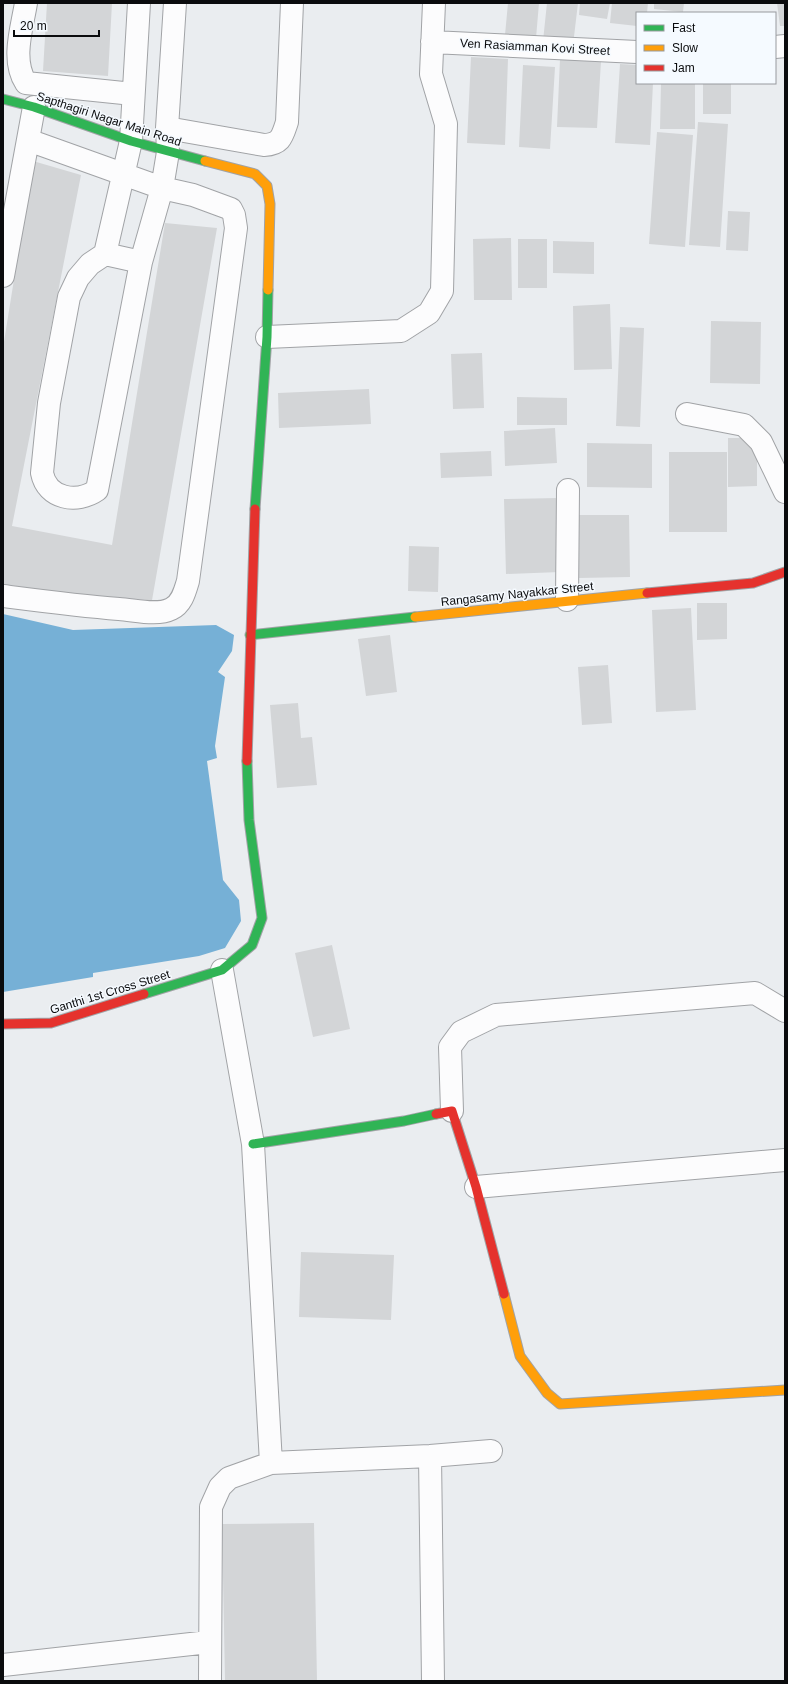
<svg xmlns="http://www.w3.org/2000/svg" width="788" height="1684" viewBox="0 0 788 1684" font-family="Helvetica,sans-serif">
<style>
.water{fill:#76b0d6}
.building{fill:#d3d5d7}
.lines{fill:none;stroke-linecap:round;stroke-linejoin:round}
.street-casing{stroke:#a1a3a6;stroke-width:24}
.fast-casing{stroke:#a1a3a6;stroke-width:11}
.slow-casing{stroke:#a1a3a6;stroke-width:11}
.jam-casing{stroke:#a1a3a6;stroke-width:11}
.street{stroke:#fcfcfd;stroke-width:22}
.fast{stroke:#30b455;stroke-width:9}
.slow{stroke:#ff9f0a;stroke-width:9}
.jam{stroke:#e5322d;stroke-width:9}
.labels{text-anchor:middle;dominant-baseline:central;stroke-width:3;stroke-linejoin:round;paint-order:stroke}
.street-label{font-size:12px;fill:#0a0b0d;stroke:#f5faff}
</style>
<rect width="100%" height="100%" fill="#eaedf0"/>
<path class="water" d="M3,614L73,630L216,625L234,635L232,651L218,672L225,677L215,746L217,758L207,761L223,880L239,900L241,921L225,948L199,956L93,973V977L3,992Z"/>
<path class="building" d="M47,3H112L108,76L43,71Z
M508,3H539L536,38L505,35Z
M547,3H578L573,45L543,41Z
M580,3H610L607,19L579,15Z
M612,3H648L647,13H637V26L610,23Z
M654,3H684L683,12L654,9Z
M777,3H785V26H780Z
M471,57L508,59L505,145L467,143Z
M560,59L601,61L597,128L557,127Z
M620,64L637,65V83H653L650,145L615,143Z
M523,65L555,67L550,149L519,147Z
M661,83H695V129H660Z
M703,83H731V114H703Z
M698,122L728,124L720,247L689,245Z
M657,132L693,135L685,247L649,244Z
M33,161L81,175L12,526L112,545L165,223L217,228L151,606L3,584V348Z
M728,211L750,212L748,251L726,250Z
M511,238L512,300H474L473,239Z
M518,239H547V288H518Z
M553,241L594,242V274L553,273Z
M610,304L612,369L574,370L573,306Z
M711,321L761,322L760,384L710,383Z
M620,327L644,328L640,427L616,426Z
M482,353L484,408L453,409L451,354Z
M369,389L371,424L279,428L278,393Z
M517,397L567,398V425H517Z
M555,428L557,463L505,466L504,431Z
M728,438H757V486L728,487Z
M587,443L652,444V488L587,487Z
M491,451L492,476L441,478L440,453Z
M669,452H727V532H669Z
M558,498L560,572L506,574L504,499Z
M578,515H629L630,577L579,578Z
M409,546L439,547L438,592L408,591Z
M697,603H727V639L697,640Z
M691,608L696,710L656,712L652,610Z
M390,635L397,692L366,696L358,639Z
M608,665L612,723L582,725L578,667Z
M298,703L301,738L312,737L317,785L277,788L270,705Z
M332,945L350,1029L313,1037L295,953Z
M301,1252L394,1255L391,1320L299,1317Z
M314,1523L317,1681H225L222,1524Z"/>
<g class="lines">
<defs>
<path id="street" d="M26,3C22,28 11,60 26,83L133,94
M139,3L131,141L105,254L90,264L78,278L69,297L49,403L42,473C47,499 77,504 97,490L141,262L162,188L168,152L167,128L175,3
M432,42L637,52
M775,47L785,46
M167,128L264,145C281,144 282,137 287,122L292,3
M105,254L141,262
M3,276L34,107
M267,337L401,331L429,313L442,291L446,124L431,74L434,3
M687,414L744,425L761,442L785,492
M3,596C42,601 80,606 119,609C135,610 157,616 171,609C182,604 185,591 188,581L236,228L234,215L231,209L193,195L162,188L28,140
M567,600L568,490
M222,970L253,1144L271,1463
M452,1111L450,1047L461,1032L496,1015L755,993L785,1011
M476,1187L785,1160
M430,1456L433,1681
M3,1665L209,1642
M210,1681L211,1507L220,1487L229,1478L271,1463L430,1456L491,1451"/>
<path id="fast" d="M3,99L34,107L131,141L205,161
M255,509L267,337L268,290
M250,635L415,617
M144,994L222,970L252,945L262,918L249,820L247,761
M253,1144L404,1121L436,1114"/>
<path id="slow" d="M205,161L255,174L267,186L270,204L268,290
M415,617L647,593
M504,1294L520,1356L547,1393L560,1404L785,1390"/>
<path id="jam" d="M647,593L753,583L785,572
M247,761L255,509
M3,1024L51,1023L144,994
M436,1114L452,1111L476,1187L504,1294"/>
</defs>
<use href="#street" class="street-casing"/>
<use href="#fast" class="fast-casing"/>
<use href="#slow" class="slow-casing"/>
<use href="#jam" class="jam-casing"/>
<use href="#street" class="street"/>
<use href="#fast" class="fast"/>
<use href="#slow" class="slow"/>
<use href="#jam" class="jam"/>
</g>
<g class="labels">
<g class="street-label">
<text transform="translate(535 47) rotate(3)">Ven Rasiamman Kovi Street</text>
<text transform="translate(109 119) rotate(18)">Sapthagiri Nagar Main Road</text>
<text transform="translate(517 594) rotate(-6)">Rangasamy Nayakkar Street</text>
<text transform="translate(110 992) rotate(-17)">Ganthi 1st Cross Street</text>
</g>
</g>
<rect width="788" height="1684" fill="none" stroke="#0a0b0d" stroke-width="8"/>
<rect x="636" y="12" width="140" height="72" fill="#f5faff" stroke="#979a9e"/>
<rect x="644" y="25" width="20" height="6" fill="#30b455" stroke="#979a9e"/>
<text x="672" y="32" font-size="12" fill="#0a0b0d">Fast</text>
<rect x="644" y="45" width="20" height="6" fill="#ff9f0a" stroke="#979a9e"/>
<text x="672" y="52" font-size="12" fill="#0a0b0d">Slow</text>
<rect x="644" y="65" width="20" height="6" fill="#e5322d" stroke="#979a9e"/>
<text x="672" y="72" font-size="12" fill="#0a0b0d">Jam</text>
<path d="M14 30v6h85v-6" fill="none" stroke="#0a0b0d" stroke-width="2"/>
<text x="20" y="30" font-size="12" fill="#0a0b0d" stroke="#f5faff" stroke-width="3" paint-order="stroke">20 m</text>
</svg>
